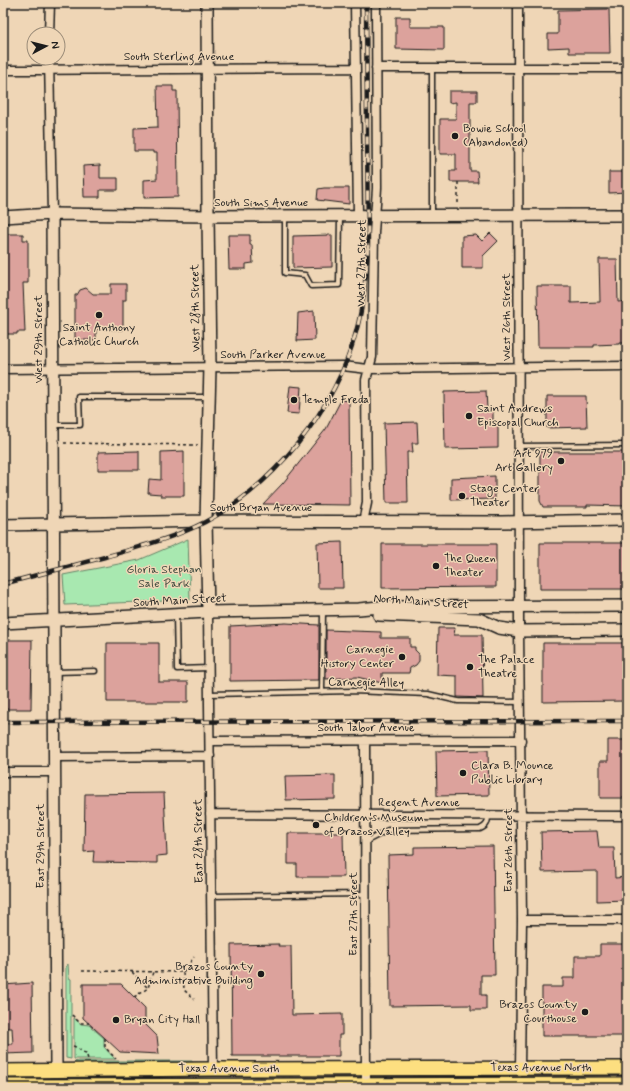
<svg xmlns="http://www.w3.org/2000/svg" width="630" height="1091" viewBox="0 0 630 1091" font-family="Mynerve,sans-serif">
<style>
.green{fill:#a8e8b0;stroke:#628266}
.building{fill:#dca29c;stroke:#1c1c1c}
.lines{fill:none;stroke-linecap:round;stroke-linejoin:round}
.service-casing{stroke:#1c1c1c;stroke-width:7}
.minor-casing{stroke:#1c1c1c;stroke-width:11}
.tertiary-casing{stroke:#1c1c1c;stroke-width:14}
.primary-casing{stroke:#1c1c1c;stroke-width:16}
.path{stroke:#1c1c1c;stroke-width:1.5;stroke-dasharray:3 3;stroke-linecap:butt}
.service{stroke:#efd6b6;stroke-width:4}
.minor{stroke:#efd6b6;stroke-width:8}
.tertiary{stroke:#efd6b6;stroke-width:11}
.primary{stroke:#fddf80;stroke-width:13}
.rail-casing{stroke:#1c1c1c;stroke-width:4.5}
.rail{stroke:#efd6b6;stroke-width:3;stroke-dasharray:9;stroke-linecap:butt}
.poi-dot{fill:#1c1c1c;stroke:#efd6b6;stroke-width:1.5}
.labels{text-anchor:middle;dominant-baseline:central;stroke-width:3;stroke-linejoin:round;paint-order:stroke}
.street-label{font-size:12px;fill:#1c1c1c;stroke:#efd6b6}
.poi-label{font-size:12px;fill:#1c1c1c;stroke:#efd6b6;text-anchor:start}
.park-label{font-size:12px;fill:#38453a;stroke:#efd6b6}
</style>
<rect width="100%" height="100%" fill="#efd6b6"/>
<filter id="ink" filterUnits="userSpaceOnUse"><feTurbulence type="fractalNoise" baseFrequency=".025" numOctaves="2"/><feDisplacementMap in="SourceGraphic" scale="8" xChannelSelector="R" yChannelSelector="G"/><feConvolveMatrix kernelMatrix="1 2 1 2 8 2 1 2 1" color-interpolation-filters="sRGB"/></filter>
<g filter="url(#ink)">
<path class="green" d="M188,539L190,600L65,605L63,575L139,560Z
M68,964L69,978L71,979V1059L66,1058V967Z
M74,1018L81,1024L89,1025L104,1038V1047L115,1059H74Z
M78,1061H192L193,1063L74,1064V1062Z"/>
<path class="building" d="M609,9L610,53H569V47L548,48V34H558V10Z
M396,17H410V27H444V50L396,49Z
M157,86H173V91H177L178,197L144,198V180L157,179V153H153V151H134V128L158,127Z
M449,91H477V102H470V171H477L478,182H450V171H456V154H440V119H456V102L449,103Z
M100,165V178H118V190H100V197H84L83,166Z
M609,172H627V192L609,193Z
M324,188H349V204L317,200L318,189Z
M490,233L498,241L483,256V268H462V236L476,235L482,241Z
M3,234H23V240H28V283H23L25,332H17V334H3Z
M228,235H250V245H252L253,263L246,264V269H229Z
M332,235V267L293,268V236Z
M599,259H617L618,302L627,301V343H619V344L594,345V347H538L537,286H571V303L600,302Z
M111,284H126V300H123V330L96,329V340H75V295H77L80,290L86,288L93,294H111Z
M314,311L315,340L297,341L298,313Z
M290,386L301,387L299,414L287,413Z
M486,391L487,409H493V423H498V448L445,449L444,392Z
M547,396H586L587,427L547,428Z
M341,400L349,401L350,505L263,504L283,483L326,429Z
M417,422L418,443H412L413,452H407L408,503H386L384,423Z
M139,451V470H98V452Z
M184,451V496H161V494L148,493L149,479L161,480V452Z
M540,452H627V506L587,505V507H543L540,501Z
M495,476V499L451,500V478Z
M342,542L343,588H318L317,543Z
M540,543H627V589H540Z
M382,544H496V587L382,588Z
M286,623L319,625V680L230,681V626Z
M438,628H455L454,635H482L483,698L457,697V676L437,675Z
M326,630L381,632V638H410V647H415V650L419,654V661L416,665L410,668L409,673H382V683L357,677L326,679Z
M3,640H32L31,709H3Z
M107,643H159V682H188V702H107Z
M543,643H627V701L543,702Z
M608,740H627V798H600V761H608Z
M488,750L489,795L437,796L436,751Z
M335,775V799L286,800L285,776Z
M164,793L167,855L157,856V863L93,862L94,851L84,852L85,794Z
M597,831L599,848H614L615,878L627,877V900L597,901V871L542,872L541,832Z
M288,833H343L344,877H297V864H288Z
M493,846L495,975H481V995H486V1010H471V1005L390,1006L388,855L414,854V847Z
M279,944L278,946H291L292,1015L342,1014V1035H339V1056H232L231,945Z
M600,944H627V1036H542V987H563V978H575V956H600Z
M32,983L33,1053L3,1054V1044H13L12,1028H3V985Z
M83,984H121L145,1008V1024L157,1036L159,1054L120,1052L105,1038L83,1018Z"/>
<g class="lines">
<defs>
<path id="service" d="M432,68V215
M285,216V273L305,275L311,286L339,285L340,216
M53,425H80L79,397H208
M519,446L627,445
M176,614L177,669L209,668
M54,672L95,671
M322,692L323,610
M209,694L353,691L428,694L458,701L520,702
M365,842L388,830L480,829C487,826 488,823 488,815
M211,896L365,894"/>
<path id="minor" d="M355,3L358,215
M518,3L519,631L522,920L520,1068
M49,34L50,3
M49,58L52,214
M376,68H627
M3,70L355,68
M3,369L343,366L368,369L627,366
M363,522L367,503L366,380L372,357L374,233L377,188L376,3
M208,612L213,1069
M365,740L366,1088
M210,741L521,740
M54,757L210,756
M3,772H53
M210,814L627,816
M522,920H627"/>
<path id="tertiary" d="M207,3L208,216L210,367L206,521L208,612
M52,214C53,500 54,786 56,1071
M3,217L52,214L208,216L627,215
M3,525L206,521L501,522L627,520
M379,615L479,619L499,628L519,631L627,630
M3,623L208,612L359,609L379,607L627,606"/>
<path id="primary" d="M3,1071L213,1069L627,1068
M3,1086L627,1084"/>
</defs>
<use href="#service" class="service-casing"/>
<use href="#minor" class="minor-casing"/>
<use href="#tertiary" class="tertiary-casing"/>
<use href="#primary" class="primary-casing"/>
<path class="path" d="M458,203V181
M64,443L198,445
M82,971L183,972L184,990L194,999
M132,972L148,988
M183,972L194,957
M134,997L148,988L153,972
M72,1015L80,1023H89
M105,1038V1047L116,1059
M73,1046C78,1047 80,1052 86,1053L88,1059"/>
<use href="#service" class="service"/>
<use href="#minor" class="minor"/>
<use href="#tertiary" class="tertiary"/>
<use href="#primary" class="primary"/>
<defs>
<path id="rail" d="M3,584C37,575 71,566 105,557C139,547 174,538 205,522C274,486 336,408 356,332C364,304 366,275 368,246L366,3
M3,722L627,721"/>
</defs>
<use href="#rail" class="rail-casing"/>
<use href="#rail" class="rail"/>
</g>
</g>
<g class="poi-dot">
<circle cx="455" cy="136" r="4"/>
<circle cx="99" cy="315" r="4"/>
<circle cx="294" cy="400" r="4"/>
<circle cx="469" cy="416" r="4"/>
<circle cx="561" cy="461" r="4"/>
<circle cx="462" cy="496" r="4"/>
<circle cx="436" cy="566" r="4"/>
<circle cx="402" cy="657" r="4"/>
<circle cx="470" cy="667" r="4"/>
<circle cx="463" cy="773" r="4"/>
<circle cx="316" cy="825" r="4"/>
<circle cx="261" cy="974" r="4"/>
<circle cx="585" cy="1012" r="4"/>
<circle cx="116" cy="1020" r="4"/>
</g>
<g class="labels">
<g class="street-label">
<text x="179" y="57">South Sterling Avenue</text>
<text x="261" y="203">South Sims Avenue</text>
<text transform="translate(362 263) rotate(-89)">West 27th Street</text>
<text transform="translate(196 308) rotate(-91)">West 28th Street</text>
<text transform="translate(507 317) rotate(-90)">West 26th Street</text>
<text transform="translate(39 339) rotate(-90)">West 29th Street</text>
<text x="273" y="355">South Parker Avenue</text>
<text x="261" y="508">South Bryan Avenue</text>
<text transform="translate(180 601) rotate(-3)">South Main Street</text>
<text transform="translate(421 602) rotate(4)">North Main Street</text>
<text transform="translate(366 683) rotate(1)">Carnegie Alley</text>
<text x="366" y="728">South Tabor Avenue</text>
<text x="419" y="803">Regent Avenue</text>
<text transform="translate(199 841) rotate(-91)">East 28th Street</text>
<text transform="translate(41 846) rotate(-90)">East 29th Street</text>
<text transform="translate(509 850) rotate(-90)">East 26th Street</text>
<text transform="translate(354 914) rotate(-90)">East 27th Street</text>
<text x="541" y="1068">Texas Avenue North</text>
<text x="229" y="1069">Texas Avenue South</text>
</g>
<g class="poi-label">
<text x="463" y="129">Bowie School<tspan x="463" dy="14">(Abandoned)</tspan></text>
<text x="99" y="328" text-anchor="middle">Saint Anthony<tspan x="99" dy="14">Catholic Church</tspan></text>
<text x="302" y="400">Temple Freda</text>
<text x="477" y="409">Saint Andrews<tspan x="477" dy="14">Episcopal Church</tspan></text>
<text x="553" y="454" text-anchor="end">Art 979<tspan x="553" dy="14">Art Gallery</tspan></text>
<text x="470" y="489">Stage Center<tspan x="470" dy="14">Theater</tspan></text>
<text x="444" y="559">The Queen<tspan x="444" dy="14">Theater</tspan></text>
<text x="394" y="650" text-anchor="end">Carnegie<tspan x="394" dy="14">History Center</tspan></text>
<text x="478" y="660">The Palace<tspan x="478" dy="14">Theatre</tspan></text>
<text x="471" y="766">Clara B. Mounce<tspan x="471" dy="14">Public Library</tspan></text>
<text x="324" y="818">Children's Museum<tspan x="324" dy="14">of Brazos Valley</tspan></text>
<text x="253" y="967" text-anchor="end">Brazos County<tspan x="253" dy="14">Administrative Building</tspan></text>
<text x="577" y="1005" text-anchor="end">Brazos County<tspan x="577" dy="14">Courthouse</tspan></text>
<text x="124" y="1020">Bryan City Hall</text>
</g>
<g class="park-label">
<text x="164" y="570">Gloria Stephan<tspan x="164" dy="14">Sale Park</tspan></text>
</g>
</g>
<rect width="630" height="1091" fill="none" stroke="#efd6b6" stroke-width="16"/>
<rect x="8" y="8" width="614" height="1075" fill="none" stroke="#1c1c1c" stroke-width="1.5" filter="url(#ink)"/>
<g transform="translate(46 46) rotate(83)"><circle r="19" fill="#efd6b6" stroke="#9b8c78"/>
<path d="M0-3L7 15L0 10L-7 15Z" fill="#1c1c1c"/>
<text y="-6" font-size="11" font-weight="bold" text-anchor="middle" fill="#1c1c1c">N</text>
</g>
</svg>
